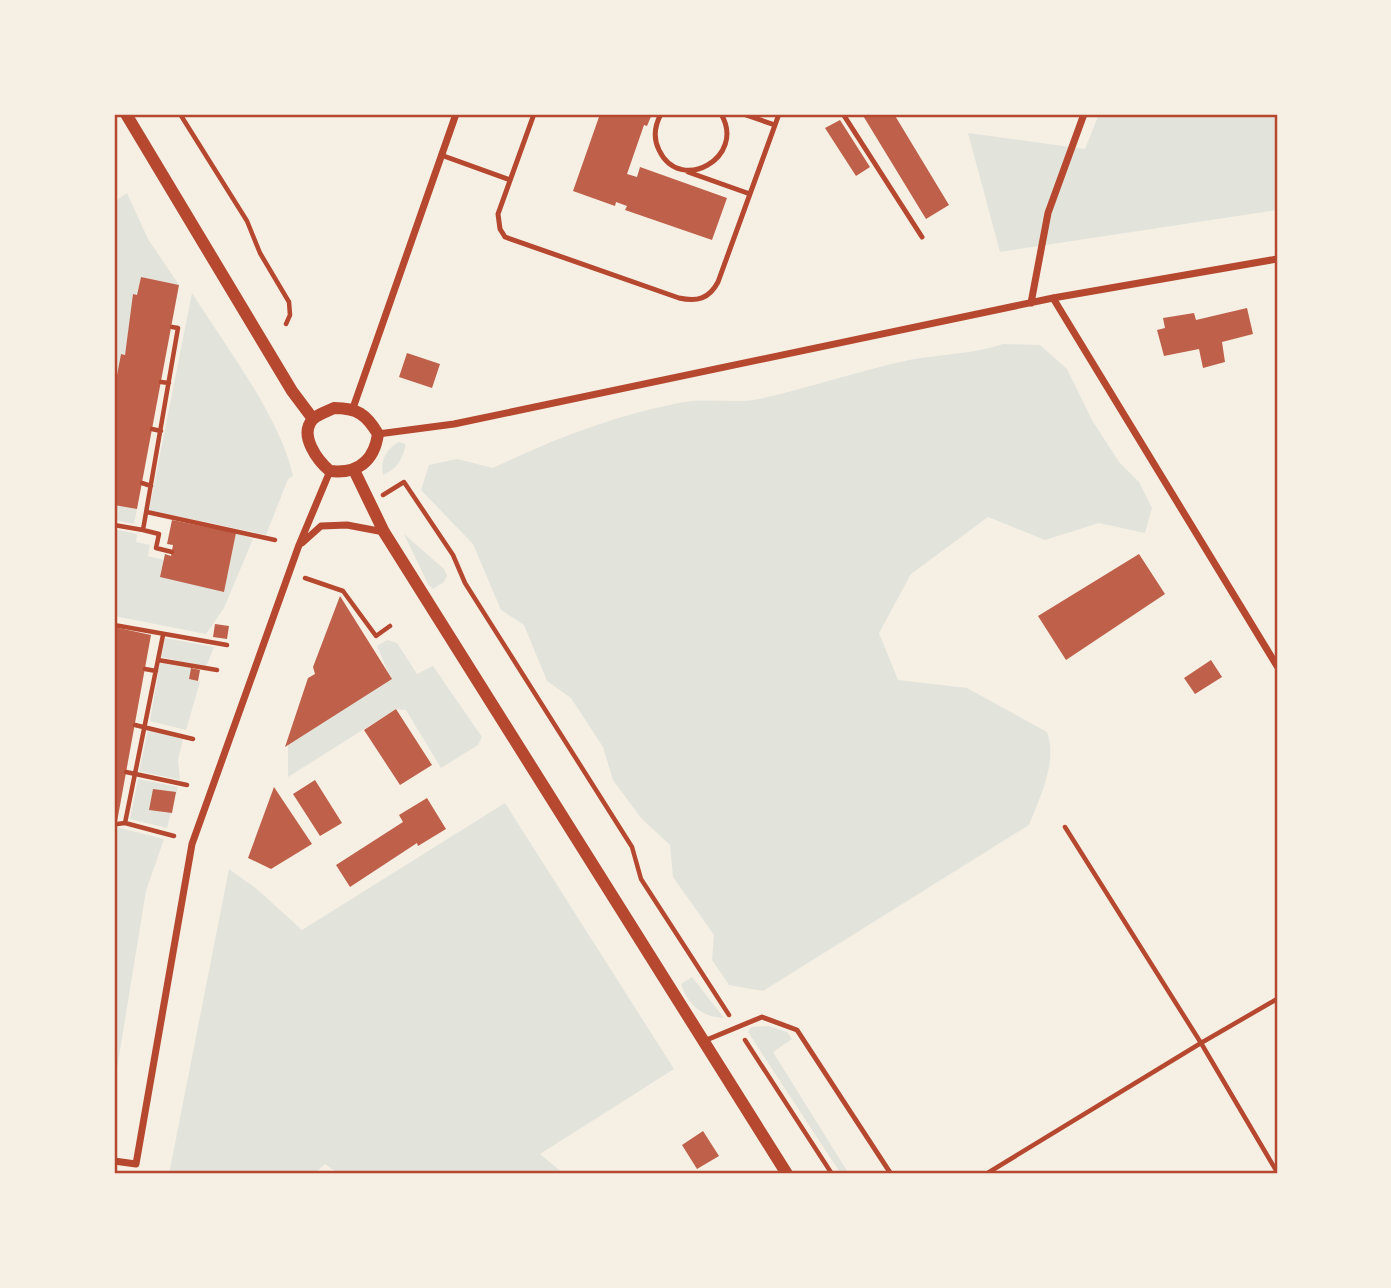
<svg xmlns="http://www.w3.org/2000/svg" width="1391" height="1288" viewBox="0 0 1391 1288" font-family="Mulish,sans-serif">
<style>
.green{fill:#e2e4dc}
.building{fill:#bf614a}
.lines{fill:none;stroke-linecap:round;stroke-linejoin:round}
.path{stroke:#b5482f;stroke-width:4.5}
.service{stroke:#b5482f;stroke-width:5}
.minor{stroke:#b5482f;stroke-width:7}
.tertiary{stroke:#b5482f;stroke-width:12}
.neatline{fill:none;stroke:#b5482f;stroke-width:2.5}
</style>
<rect width="100%" height="100%" fill="#f6efe4"/>
<path class="green" d="M1099,114H1277V210L1000,252L968,133L1085,149Z
M127,193L148,239L179,285L141,277L137,295H133L125,355L121,354L114,391V202Z
M192,293C225,346 280,416 293,476L288,479L266,535L149,510Z
M1003,344L1040,345L1067,369L1092,420L1119,462L1139,482L1152,508L1145,533L1099,523L1045,540L988,517L911,574L879,633L898,680L967,688L1047,732C1058,761 1040,797 1029,825L763,991L729,985L712,960L714,935L673,877L670,845L641,818L613,780L603,747L571,698L547,681L524,625L501,610L473,544L421,490L429,465L457,459L493,468C554,439 617,414 684,402C708,398 734,404 759,399C809,388 858,371 909,360C940,354 974,354 1003,344Z
M399,442L406,444C402,460 398,468 383,475C380,461 386,449 399,442Z
M114,505L137,509L134,524L114,520Z
M114,529L137,534L136,542L150,545L148,556L164,560L160,576L224,591L236,533L253,539L224,608L206,634L114,616Z
M404,534L444,569L447,575L444,582L433,589L428,584Z
M165,638L214,647L206,667L161,657Z
M387,640L397,643L417,674L433,666L482,737L478,745L441,768L406,710L396,709L288,777V745L391,679L377,646Z
M160,663L191,668L190,679L200,682L186,730L150,721Z
M148,730L183,739L178,760L180,780L139,771Z
M138,779L178,787L167,828L130,819Z
M505,803L674,1069L540,1154L564,1174H339L325,1164L314,1174H169L229,869L258,890L302,930Z
M116,827L164,839L146,891L114,1087Z
M692,977L724,1018C702,1017 688,1005 681,984Z
M769,1026L787,1032L792,1039L773,1052L849,1174H841L748,1032L751,1027Z"/>
<path class="building" d="M600,114H652L647,126L644,125L627,174L637,177L640,167L727,198L712,240L625,210L627,206L616,202L615,206L573,191Z
M862,114H894L949,205L926,219Z
M840,120L870,167L856,176L825,128Z
M141,277L179,285L137,509L114,505V391L121,354L125,355L133,294L137,295Z
M1247,308L1253,334L1222,342L1225,362L1203,368L1199,349L1164,356L1157,330L1165,328L1163,318L1194,313L1196,320Z
M407,353L440,364L432,388L399,377Z
M172,520L236,533L224,592L160,577L165,554L171,556L173,545L167,544Z
M1139,554L1165,594L1066,660L1038,616Z
M340,596L392,679L285,747L308,678L315,674L313,667Z
M215,624L229,626L227,639L213,637Z
M114,627L151,635L115,833H114Z
M1211,660L1222,677L1195,694L1184,678Z
M191,668L200,670L198,681L189,679Z
M396,709L432,765L400,785L364,730Z
M315,780L342,823L320,836L293,794Z
M274,787L312,844L271,869L248,858Z
M153,789L176,792L172,813L149,810Z
M427,798L446,829L418,846L417,843L350,887L336,865L403,822L399,815Z
M703,1131L719,1156L697,1169L682,1145Z"/>
<g class="lines">
<path class="path" d="M180,114L247,221L260,253L289,302L290,315L286,324
M161,382L169,383
M152,429L161,431
M142,483L151,486
M383,495L404,482L453,555L465,583L632,847L641,879L729,1015
M147,512L275,540
M114,525L143,530L178,328L172,327
M143,530L159,534L156,548L172,552
M305,578L343,591L376,636L390,626
M114,625L227,645
M158,660L217,670
M145,669L156,671
M135,725L193,739
M126,772L187,785
M125,823L163,635
M117,824L125,823L174,836
M1065,827L1201,1043L1277,999
M745,1040L832,1174
M986,1174L1201,1043L1277,1172"/>
<path class="service" d="M534,114L498,214L500,229L505,237L679,298C697,302 709,299 718,282L779,114
M661,114C655,125 653,138 659,150C680,195 747,157 721,114
M743,114L775,125
M843,114L922,237
M441,155L510,180
M688,172L750,194
M704,1041L762,1017L797,1030L891,1174"/>
<path class="minor" d="M1053,298L1277,666
M1031,303L1048,213L1084,114
M353,408L456,114
M378,434L454,424L1053,298L1277,259
M302,543L321,526L347,525L384,532
M114,1161L136,1164L192,844L299,545L330,471"/>
<path class="tertiary" d="M126,114L292,391L313,419
M334,408C357,408 366,414 378,434C374,462 357,474 330,471C318,461 298,435 313,419C318,414 328,411 334,408Z
M354,470L384,532L787,1174"/>
</g>
<rect width="1391" height="1288" fill="none" stroke="#f6efe4" stroke-width="231"/>
<rect x="116" y="116" width="1160" height="1056" class="neatline"/>
</svg>
